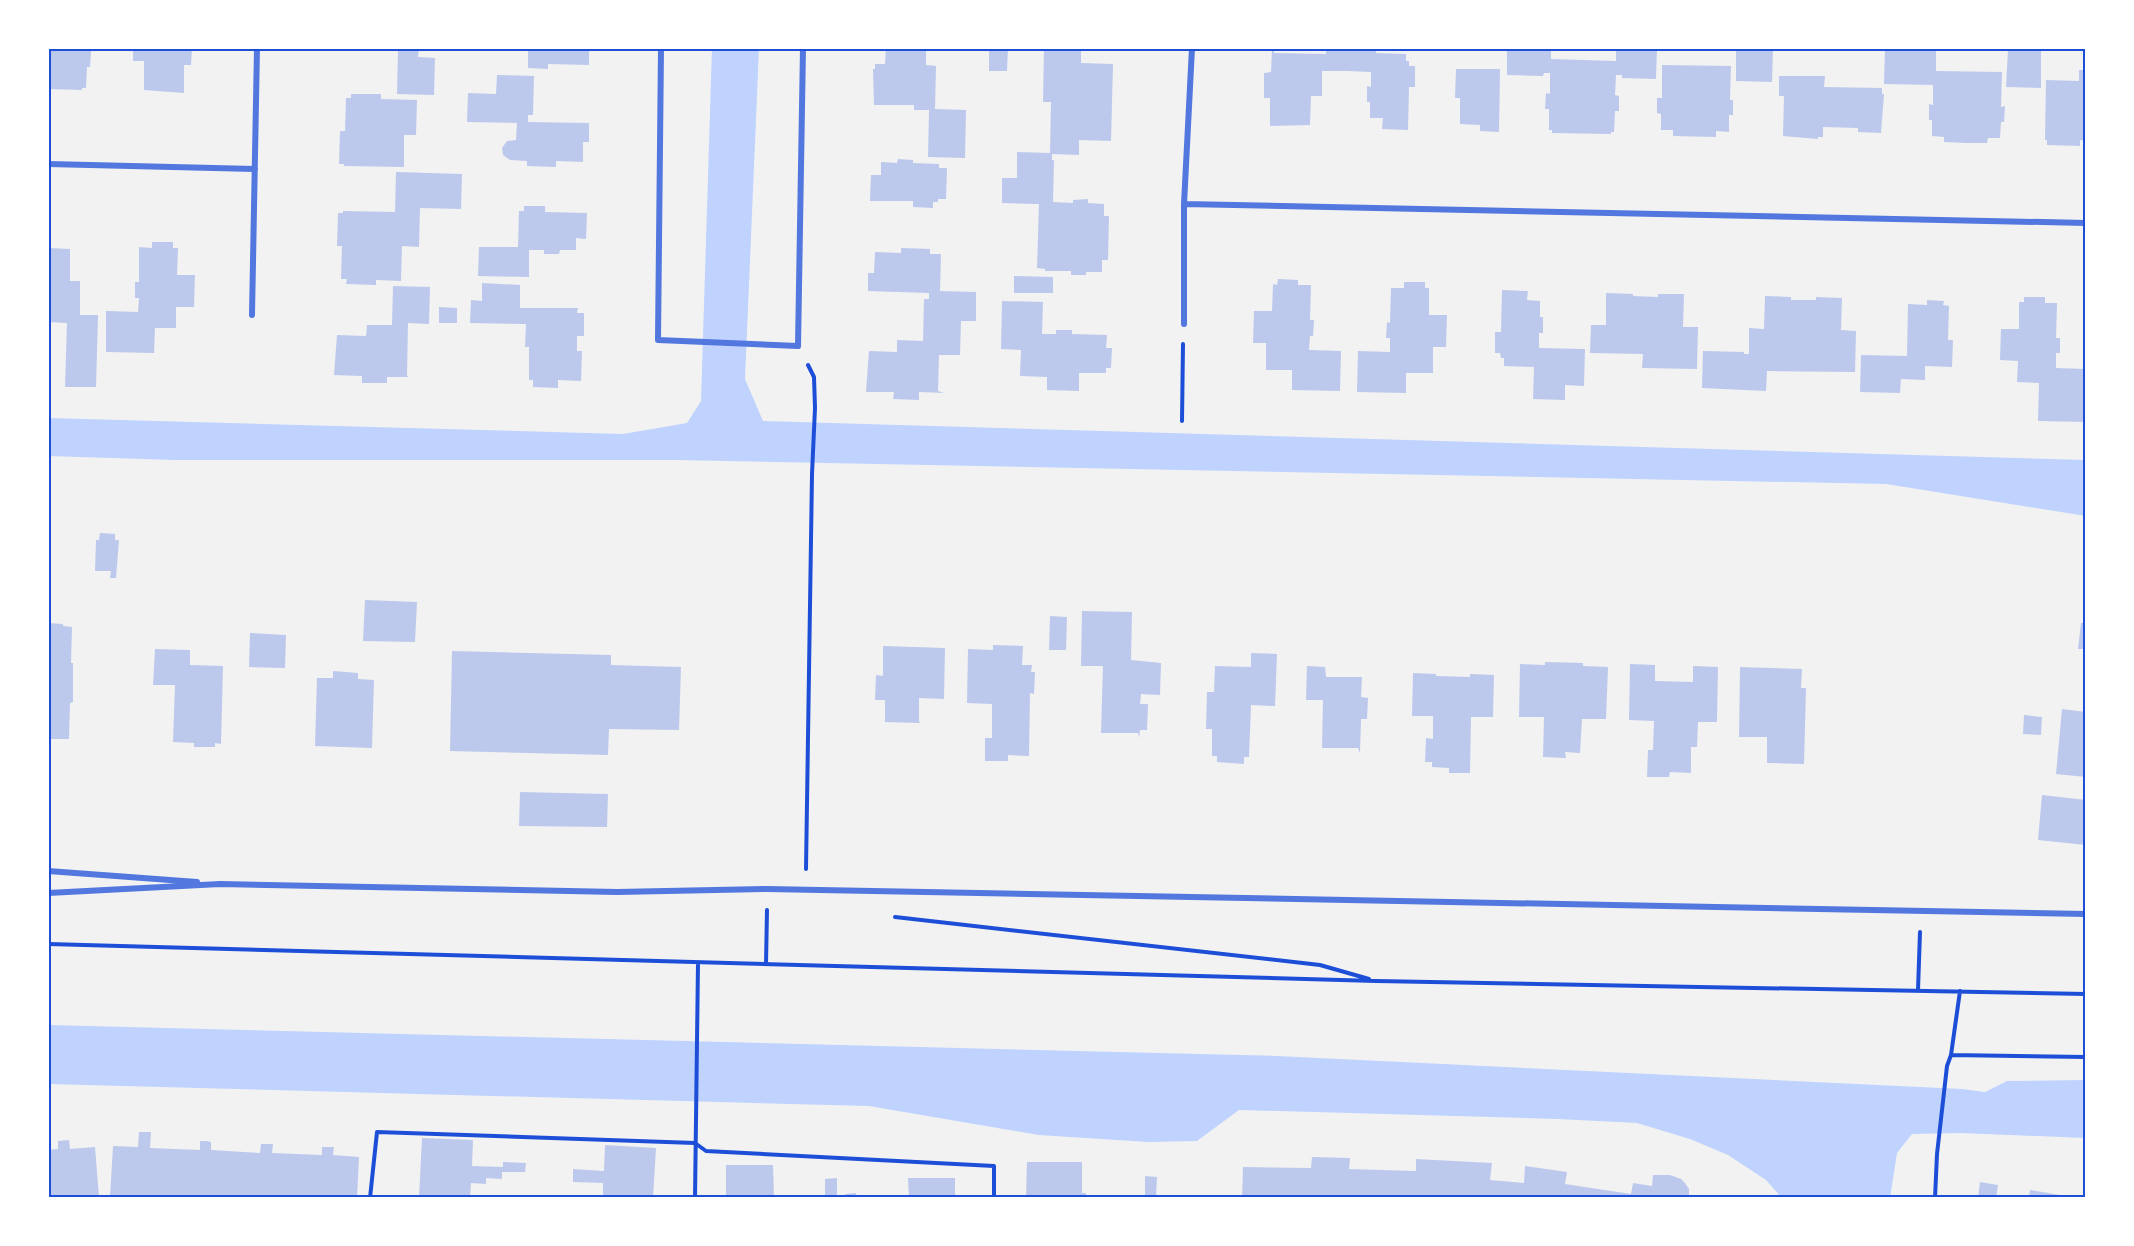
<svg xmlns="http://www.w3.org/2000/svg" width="2134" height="1246" viewBox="0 0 2134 1246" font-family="'IBM Plex Sans',sans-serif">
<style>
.water{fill:#bfd3fe}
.building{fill:#bdc9ec}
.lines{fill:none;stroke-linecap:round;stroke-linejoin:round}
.path{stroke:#1d4ed8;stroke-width:4}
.minor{stroke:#5277de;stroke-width:6}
.neatline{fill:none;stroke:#1d4ed8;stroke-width:2}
</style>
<rect width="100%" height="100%" fill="#f2f2f2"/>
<path class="water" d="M712,48H759L745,379L763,421L2086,460V516L1886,484L676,460H175L48,456V418L623,434L687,423L701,401Z
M48,1025L1277,1056L1962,1089L1985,1092L2007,1081L2086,1080V1138L1960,1133L1912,1134L1897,1153L1890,1198H1782L1766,1180L1728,1155L1690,1139L1637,1123L1558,1119L1239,1110L1197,1141L1148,1142L1039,1135L869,1106L48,1084Z"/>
<path class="building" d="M48,48H87V51H91L90,67H87L86,88H82V90L48,89Z
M133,48H192L191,65H184V93L144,90V61H133Z
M393,48H419L418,57L435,58L434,95L397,94L398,50H393Z
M528,48H589V65L548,64V69L528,68Z
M886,48H926V65L936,66L935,109L966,110L965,158L928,157L929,110H914V105H874L873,69H875V64H885Z
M989,48H1008L1007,71H989Z
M1044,48H1081V63L1113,64L1111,141L1079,140V155L1052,154V160H1054L1053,202L1073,203V200L1088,199V203L1104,204V216H1109L1108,260H1102V272H1086V275H1071V271H1045V269L1037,268L1039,204L1002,203V178H1017V152L1050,153L1051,102H1043Z
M1272,48H1274V53L1326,54V48H1376V53L1406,54V61H1409V66H1415V87H1409L1408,130L1382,129L1383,118H1370V102H1367V86L1371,87V72L1347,71H1322V96H1311L1310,125L1270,126V98H1264V73L1271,72Z
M1507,48H1551V59L1616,61V48H1657L1656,79L1622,78V75H1616L1615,95L1619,96V111H1615L1614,132H1611V134L1552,133V130H1549V109H1545L1546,93L1550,94V73H1544L1543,76L1507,75Z
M1736,48H1773L1772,82L1736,81Z
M1885,48H1936V71L2002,72L2001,107L2005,106L2004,122H2001L2000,138H1988L1987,143H1966L1944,142V137L1932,136V120H1929V104L1933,105V85L1884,84Z
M2008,50L2041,51V88L2006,87Z
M1662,65L1731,66L1730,100H1733V115H1729V132L1716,131V137L1673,136V130H1661V114L1657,113V98H1662Z
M1456,69H1500L1499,132L1480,131V125L1460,124V98H1455Z
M2079,70H2086V141L2080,140V146L2047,145V140H2045L2046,80L2079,81Z
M497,75L534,76L533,115H528V122L589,123V142H583V162L556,161V167L527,166V161L510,160L503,155L502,148L507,141L516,140L517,123L467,122L468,93L496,94Z
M1779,76H1825L1824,87L1882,88V94H1884L1881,133L1858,132V128L1823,127V137H1818V139L1783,136L1784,96H1779Z
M351,94H381V99L417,100L416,135H404V167L344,166V164H339L340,131H345L346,98H351Z
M898,159L913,160V163L939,164V168H947L946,199H938V202H933V208L913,207V201H870L871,175H881V162L897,163Z
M396,172L462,174L461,209L420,208L419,247L402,246L401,281L376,280V285L346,284L347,279H341L342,246H337L338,213H343V211L395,212Z
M524,206H545V212L587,213L586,239L576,238V250H560L559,254H544V250H529V277L478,276L479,247H518L519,211H524Z
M152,242H173V248H178L177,275H195L194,307H176V328H155L154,353L106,352V311L138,312L139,298H135V282H139V247L152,248Z
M48,248L70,249V281H80V315H98L96,387H65L67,323L48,322Z
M901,248L930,249V254H941L940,291L976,292V321H961L960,355H939L938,391L944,393L919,392V400L893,399L894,392H866L869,351L897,352V340L923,341L924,299H929V293L868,291V273H874L875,252L901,253Z
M1014,276L1053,277V293H1014Z
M1278,279L1298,280V285H1311L1310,320H1314L1313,336H1310L1309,350L1341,351L1340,391L1292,390V370H1266V343H1253L1254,311H1272L1273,284L1277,285Z
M1404,282H1425V288H1429V315H1447L1446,347H1433V373H1406V393L1357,392L1358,351L1390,352V338H1386L1387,322L1390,323L1391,288H1404Z
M482,283L520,285V308H578L577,313H584V336H577V351H582L581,381L558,380V388L533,387V380H529V347H525L526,324L470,323L471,300L482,301Z
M393,286L430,287L429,324L408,323L407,375L408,377H387V383H362V376L334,375L337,335L366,336L367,325H392Z
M1502,290L1528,291L1527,300L1540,301V317H1543V333H1539V348L1585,349L1584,386L1565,385V400L1533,399L1534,367L1504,366V358H1501L1500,353H1495V332H1501Z
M1606,293L1633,294V296L1658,297V294H1684L1683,327H1698L1697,369L1642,368L1643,354L1590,353L1591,325H1606Z
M1765,296L1791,297V300H1816V297L1842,298L1841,330L1856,331L1855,372L1767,371L1766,391L1702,388L1703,351L1744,352V354H1749V328L1764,329Z
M2024,297H2045V303H2057L2056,338H2060V353H2056V368L2086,369V422L2038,421L2039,383L2017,382L2018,361L2000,360L2001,329H2019V302H2024Z
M1927,300L1944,301L1943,305L1949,306L1948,340H1953L1952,367L1925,366V380L1901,379L1900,393L1860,392L1861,355L1907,356L1908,304L1927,305Z
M1002,301L1043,302L1042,334H1056V330H1072V334L1107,335L1106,348H1112L1111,368H1106V373H1079V391L1047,390V377L1020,376L1021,350L1001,349Z
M439,307L457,308V323H439Z
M100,533L115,534V540H119L116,578H110L111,571H95L96,540H99Z
M365,600L417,602L415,642L363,641Z
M1082,611L1132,612L1131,660L1161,663L1160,695L1141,694L1140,704H1148L1147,730H1140L1139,738L1138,733H1101L1103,666H1081Z
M1050,616L1067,617L1066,650H1049Z
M48,623L63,624V626L72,627L71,663H73V702L70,703L69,739H48Z
M2081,623H2086V649H2078Z
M250,633L286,635L285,668L249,667Z
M993,645L1023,646L1022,665H1032L1031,672H1035L1034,694L1030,693L1029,756L1008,755V761H985V738H992V704L967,703L968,649L993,650Z
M883,646L945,648L944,699L919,698V721L920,723L885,722V700H875L876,675L883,676Z
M155,649L190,650V665L223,666L221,744L215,743V747H194V743L173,742L175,685H153Z
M452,651L611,655V665L681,667L679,730L609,729L608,755L450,751Z
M1251,653L1277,654L1275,706L1251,705L1249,757H1244V764L1217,762V756H1212V729H1206L1207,692H1214L1215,666L1251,667Z
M1545,662L1583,663V666L1608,667L1606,719H1582L1580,753L1565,752L1566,758L1543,757L1544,717H1519L1520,664L1545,665Z
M1630,664L1655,665V681L1693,682V666L1718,667L1717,722H1698L1697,747H1691V773L1670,772L1669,777H1647L1648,750H1653L1654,721L1629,720Z
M1307,666L1325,667L1326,677H1362L1361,697L1368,698L1367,719H1361L1360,753L1358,748H1322L1323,700H1306Z
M1740,667L1802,669L1801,688H1806L1804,764L1767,763V737H1739Z
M333,671L358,673V679L374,680L372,748L315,746L317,678H333Z
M1413,673L1436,674V676L1470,677V674L1494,675L1493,717H1471L1470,773H1449V768L1432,767V762H1425L1426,738L1433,739V716H1412Z
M2062,709L2086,712V777L2056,774Z
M2024,715L2042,717L2041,735L2023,734Z
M520,792L608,794L607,827L519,826Z
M2042,795L2086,800V845L2038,840Z
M139,1132H151L150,1148L200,1150V1141H206L211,1142V1150L260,1153L261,1144H273L272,1153L322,1155V1147H334L333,1155L359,1157L357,1198L110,1197L113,1146L138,1147Z
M422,1138L473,1140L472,1166L503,1167V1162L526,1163L525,1172H502V1179L486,1178V1184L471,1183L470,1198H419Z
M69,1140L70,1149L95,1147L99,1197L48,1198V1150L58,1149V1141Z
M605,1145L656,1148L653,1198H603V1183L573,1182V1169L604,1171Z
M1312,1157L1350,1158L1349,1169L1416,1171V1159L1492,1163L1490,1180L1524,1183L1525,1166L1567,1172L1565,1184L1631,1194L1633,1183L1652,1186L1653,1175H1670L1681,1179L1685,1183L1689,1189V1198H1242L1243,1167L1311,1168Z
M1027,1162H1082V1193H1086V1198H1026Z
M726,1165H773L774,1198H726Z
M1145,1176L1157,1177L1156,1198H1145Z
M837,1178V1198H825V1179Z
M908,1178H955V1198H909Z
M1980,1182L1998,1185L1996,1198H1978Z
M2030,1190L2072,1197V1198H2029Z
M856,1193L857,1198H845V1194Z"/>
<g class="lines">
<path class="path" d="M1182,421L1183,344
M806,869L812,474L815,408L814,377L808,365
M895,917L1320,965L1369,979
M48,944L1376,981L2086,994
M766,964L767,910
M1918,990L1920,932
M1951,1055L1960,991
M370,1198L377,1132L695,1143L706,1151L994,1166V1198
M695,1198L698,963
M1935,1198L1937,1154L1947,1066L1951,1055L2086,1057"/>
<path class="minor" d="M661,48L658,340L798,346L803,48
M48,164L255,169
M1184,204L2086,223
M252,315L257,48
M1184,324V204L1192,48
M48,871L197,882
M48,893L220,884L617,892L767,889L2086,914"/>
</g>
<rect width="2134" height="1246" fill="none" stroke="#ffffff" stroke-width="99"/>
<rect x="50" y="50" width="2034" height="1146" class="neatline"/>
</svg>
